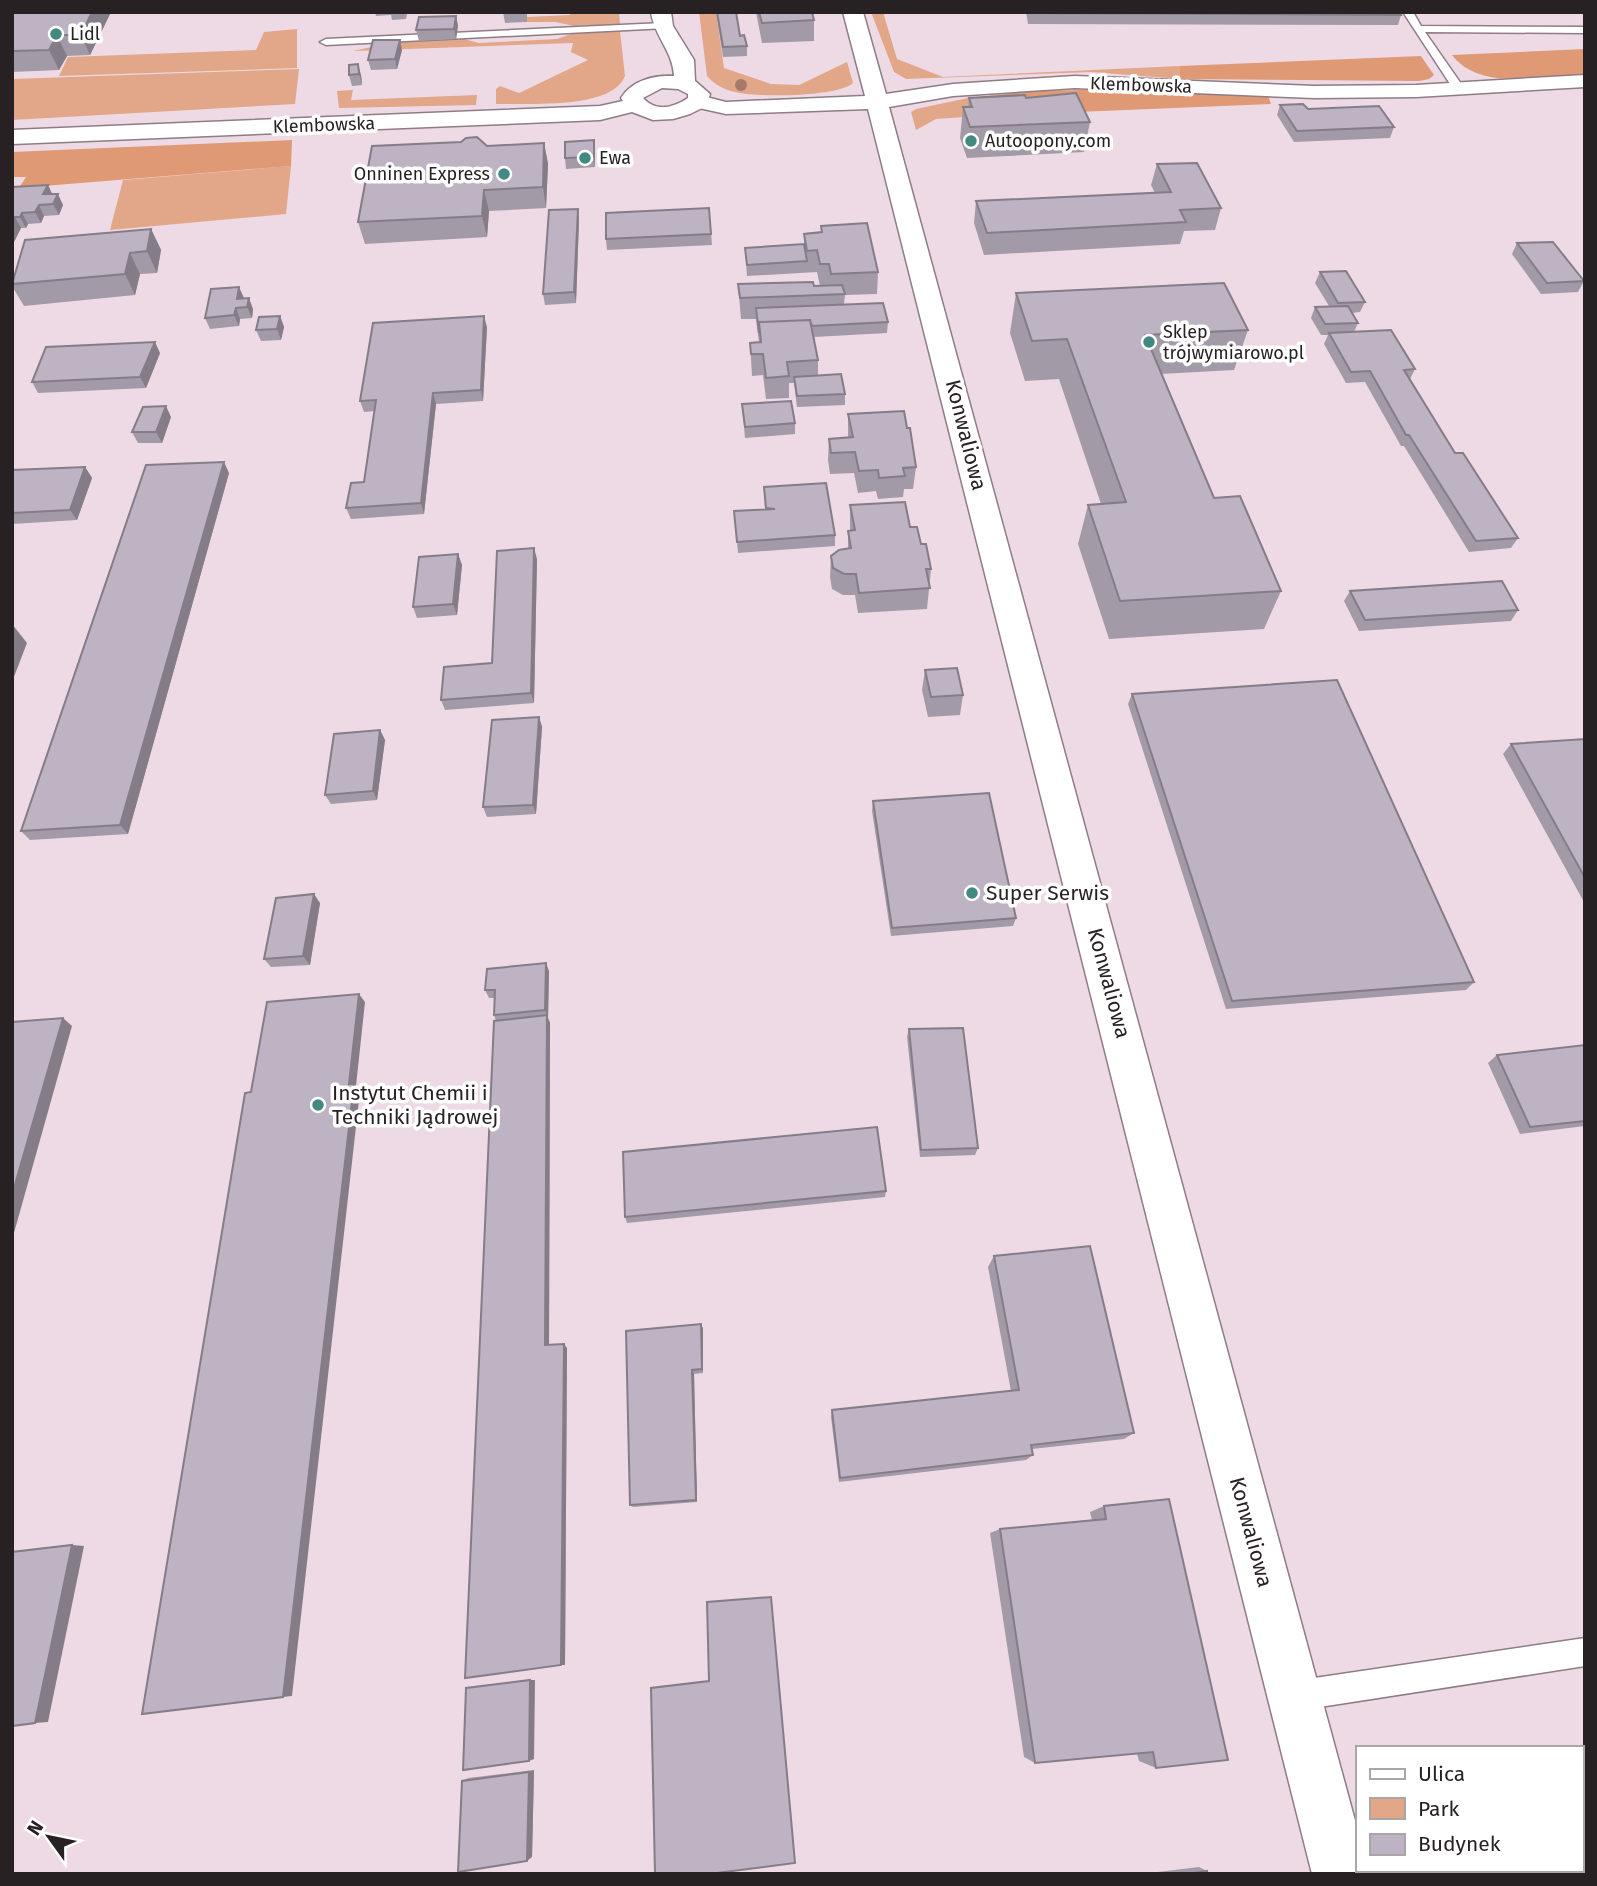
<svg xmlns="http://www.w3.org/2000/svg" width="1597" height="1886" viewBox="0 0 1597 1886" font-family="'Fira Sans',sans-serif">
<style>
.green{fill:#e2a688}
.forest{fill:#df9975}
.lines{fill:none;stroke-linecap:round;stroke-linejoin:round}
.lane-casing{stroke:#8e7c86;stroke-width:3}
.street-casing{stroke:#8e7c86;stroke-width:3}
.secondary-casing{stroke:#8e7c86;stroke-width:3}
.lane{fill:#fff;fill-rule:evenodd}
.street{fill:#fff;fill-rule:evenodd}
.secondary{fill:#fff;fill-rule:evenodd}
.tree{fill:#a67a67}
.wall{fill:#a39aa8}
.shaded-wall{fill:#847d88}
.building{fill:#bdb3c3;stroke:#847d88;stroke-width:2}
.poi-dot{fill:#428982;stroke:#fff;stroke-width:2.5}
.labels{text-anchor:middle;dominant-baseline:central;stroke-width:7;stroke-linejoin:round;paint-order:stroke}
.far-poi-label{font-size:18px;fill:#282124;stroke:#fff;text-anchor:start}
.far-street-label{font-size:18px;fill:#282124;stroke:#fff}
.street-label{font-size:21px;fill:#282124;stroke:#fff}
.poi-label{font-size:21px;fill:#282124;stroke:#fff;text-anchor:start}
</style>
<rect width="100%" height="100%" fill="#eedae4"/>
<path class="green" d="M571,12H619L620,24L575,26L555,22H527V17L570,15Z
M699,12H716L724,68L771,84L799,85L847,62L853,83C837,97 762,97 740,93C728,91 715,86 707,76Z
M871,12H883L897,59L943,77L1180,66V79L1091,72L906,79L894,72Z
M297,29V68L59,76L68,57L256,50L264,32Z
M620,31L625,76C612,110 527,103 496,104V89L500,86L519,93L588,60L571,52L573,43L353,51L399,41L464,39L479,43L557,39L574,33Z
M299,69L295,104L12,120V79Z
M353,90L351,100L477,95L476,105L339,108L337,91Z
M968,98L979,116L936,119L916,130L911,112L916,109Z
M291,166L286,214L110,230L123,180Z"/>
<path class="forest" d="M1585,49V74C1544,76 1480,92 1452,55Z
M1421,56L1434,75L1429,79L1419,81L1180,79V66Z
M1084,90L1268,95L1271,104L979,116L968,98L1034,91Z
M292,140L291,166L19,188L26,177H12V152Z"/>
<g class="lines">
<defs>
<path id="lane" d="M1403,12H1413L1421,26L1585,27V33L1425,32L1464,88L1458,91L1454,90Z
M663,23L667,24V28L326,45L320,42L326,39Z
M1585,1638V1666L1294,1711L1284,1706L1279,1696L1284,1686L1294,1681Z"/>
<path id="street" d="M843,12H863L886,94L953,84L1075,76L1314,86L1416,85L1585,75V87L1416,97L1314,98L1075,88L953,96L889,107L1357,1828V1870H1369L1370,1874H1312L868,109L726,114L690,106L687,101L690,96L698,95L726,102L865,96Z"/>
<path id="secondary" d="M651,12H671L673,26L694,60L695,81L710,94L706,106L690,114L673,119L653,120L632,112L600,120L12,144V130L600,106L623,101L621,98C632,80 654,75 674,76C673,51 654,36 651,12ZM662,88L678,89L688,94V98C673,108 656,112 643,98Z"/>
</defs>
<use href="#lane" class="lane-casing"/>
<use href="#street" class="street-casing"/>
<use href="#secondary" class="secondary-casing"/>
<use href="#lane" class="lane"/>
<use href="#street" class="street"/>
<use href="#secondary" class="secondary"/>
</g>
<circle class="tree" cx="741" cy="85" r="6"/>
<path class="wall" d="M12,12H111L90,55L67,56L59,70L12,72Z
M375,12H424V14H407L406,19L392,20L391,15L376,16Z
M503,12H527V22L505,23Z
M716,12H736L740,36L747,46V56L723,57Z
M756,12H812L814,20V41L762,43Z
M1026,12H1400L1401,15L1398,25L1028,24Z
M456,16L458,26L456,39L419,41L416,30Z
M402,50L397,69L371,70L368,60Z
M349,75H361L362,85L352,86Z
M969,98H1026L1090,122L1084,152L967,158L960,138L963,107H968Z
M1280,105L1308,109L1394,127L1390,138L1294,142L1277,115Z
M594,140L595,151V167L566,169L565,158Z
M544,143L548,164L546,208L489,211L487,237L365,244L358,222L487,146Z
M1157,164L1221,208L1215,230L1184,231L1180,244L984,255L974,223L976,201L1155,193L1151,185Z
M48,185L52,194L63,205L59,215L44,216L41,223L28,224L26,228H21L12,246V187Z
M709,208L712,245L607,250L606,239Z
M578,209L579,220L576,303L545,305L543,294Z
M821,226L878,272L877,294L845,295L844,304L888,322L887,333L814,337L818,360V375L845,394V405L797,407L794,383H789V398L766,399L763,375L752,376L750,343L759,342L756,319H741L738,284L820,286L817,272L747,276L745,248L804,244V234L821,233Z
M151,229L161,250L157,273L140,274L135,295L24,306L12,286V281Z
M1517,243L1584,281L1578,292L1541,294L1512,254Z
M1320,272L1365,302L1360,312L1352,313L1358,323L1354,332L1415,369L1410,379L1455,453L1518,538L1511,548L1469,552L1404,446H1401L1365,382L1346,383L1324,344L1328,335H1321L1311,318L1315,307L1329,306L1315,283Z
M1016,293L1248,330L1234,370L1161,374L1214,498L1281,591L1264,629L1109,639L1078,544L1088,505L1101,504L1059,379L1025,381L1010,333Z
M244,298L253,309L252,318L240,319L239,326L210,329L205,318Z
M280,316L284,327L281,340L261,341L256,330Z
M487,327L483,401L436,404L424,514L351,519L346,508L364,482L375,411L364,412L360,401Z
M160,353L146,388L38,393L32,382Z
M742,404L795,423V434L745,438Z
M848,414L916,467L913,489H904L903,497L878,499L876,491L858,493L854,473L830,474L828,460L829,439L848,438Z
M171,417L162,443H138L132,432Z
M85,467L92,478L77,520L12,524V470Z
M229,473L128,834L30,840L21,831Z
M764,487L835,535V546L738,553L734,511L765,509Z
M850,505L910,527L921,544L931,569L927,609L858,613L855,595H843L832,589L830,577L831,556L848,549V531H850Z
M458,554L462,565L457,615L417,618L413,607Z
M537,559L534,703L445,710L441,700L492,663Z
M1350,591L1518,610L1511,621L1359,631L1344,601Z
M925,670L963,695L960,715L928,717L922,690Z
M1132,694L1474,982L1466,990L1226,1009L1128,704Z
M539,717L542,727L536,814L487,817L483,807Z
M380,730L385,740L377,800L331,804L325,795Z
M1585,739V904L1503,754L1511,744Z
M873,801L1016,918L1013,926L891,936L872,811Z
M320,903L310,965L271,967L264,959Z
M549,971L548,1018L550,1023L549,1345L567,1348L565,1665L496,1021L494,1015L495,998H489L485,990Z
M909,1029L978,1148L975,1155L920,1157L907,1037Z
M1585,1045V1126L1520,1134L1488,1063L1497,1055Z
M886,1191L885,1197L627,1223L625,1217Z
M994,1256L1134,1433L1124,1439L1032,1449L1033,1455L1026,1460L839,1482L831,1417L832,1410L1011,1391L988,1267Z
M701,1324L703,1329V1373L694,1374L697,1502L633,1507L630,1505Z
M1104,1506L1156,1768L1139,1761L1137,1754L1035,1763L1024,1757L990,1533L1000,1529L1092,1520L1090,1512Z
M534,1770L532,1857L462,1781L468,1778Z
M1199,1867L1207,1871V1874H1141Z"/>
<path class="shaded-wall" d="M92,12H111L90,55L81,35Z
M456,16L458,26L456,39L454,29Z
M57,35L67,56L59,70L49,50Z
M400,40L402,50L397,69L395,59Z
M358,64L361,75L362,85L359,74Z
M594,140L595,151V167L594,157Z
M544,143L548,164L546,208L543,187Z
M48,185L53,196L49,205L43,194Z
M484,190L489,211L487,237L482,216Z
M58,194L63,205L59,215L53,204Z
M39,205L44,216L41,223L35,212Z
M578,209L579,220L576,303L574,292Z
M22,213L28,224L26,228L20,217Z
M15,217L21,228L12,246V223Z
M151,229L161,250L157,273L147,251Z
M130,253L140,274L135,295L125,274Z
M239,287L244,298L242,308L237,299Z
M249,298L253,309L252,318L247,307Z
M236,308L240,319L239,326L234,315Z
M280,316L284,327L281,340L277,329Z
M484,316L487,327L483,401L481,390Z
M155,342L160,353L146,388L140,377Z
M433,393L436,404L424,514L421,503Z
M166,406L171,417L162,443L156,432Z
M224,462L229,473L128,834L120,825Z
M85,467L92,478L77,520L70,510Z
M534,548L537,559L534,703L531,693Z
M458,554L462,565L457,615L453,604Z
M12,624L27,643L12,682Z
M539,717L542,727L536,814L533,805Z
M380,730L385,740L377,800L373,791Z
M314,894L320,903L310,965L303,956Z
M546,963L549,971L548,1018L550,1023L549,1350L545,1345L547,1015L545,1010Z
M359,994L365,1002L356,1086L360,1091L292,1696L283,1697Z
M63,1018L72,1026L12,1240V1195Z
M701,1324L703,1329V1373L702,1369Z
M564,1344L567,1348L565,1665H561Z
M692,1370L694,1374L697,1502L696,1500Z
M72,1545L84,1546L48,1722L35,1723Z
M530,1680H535L534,1759L529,1761Z
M534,1770L532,1857L527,1861L529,1772Z"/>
<path class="building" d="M12,12H92L81,35H57L49,50L12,51Z
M717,12H736L740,36L744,35L747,46L723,47Z
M759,12H812L814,20L762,23Z
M1029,12H1400L1401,15L1030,13Z
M456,16L454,29L416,30L419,17Z
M373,40H400L395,59L368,60Z
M358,64L359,74L349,75V65Z
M1076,93L1090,122L970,127L963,107H972L969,98L1025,95L1026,98Z
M1303,104L1308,109L1379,106L1394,127L1297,131L1280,105Z
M477,137L487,146L544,143L543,187L484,190L482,216L358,222L372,146L461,142L466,138Z
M594,140V157L565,158V142Z
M1197,163L1221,208L1180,210L1186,222L987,233L976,201L1171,192L1157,164Z
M48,185L43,194H58L53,204L39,205L35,212L22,213L20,217H15L12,223V187Z
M709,208L711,234L606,239V213Z
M578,209L574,292L543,294L549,210Z
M867,223L878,272L831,274L829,264H820L817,250L807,251L804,234L822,232L821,226Z
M151,229L147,251L130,253L125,274L12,284L25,240Z
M1553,242L1584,281L1547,283L1517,243Z
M804,244L807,261L747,265L745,248Z
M1346,271L1365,302L1338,303L1320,272Z
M813,282L814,286L842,285L845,294L740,298L738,284Z
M1224,283L1248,330L1145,335L1214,498L1240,496L1281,591L1120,601L1088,505L1126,502L1067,339L1032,341L1016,293Z
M239,287L237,299L249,298L247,307L236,308L234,315L205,318L211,289Z
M883,303L888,322L812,326L810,320L759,322V333L756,308Z
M1348,306L1358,323L1325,324L1315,307Z
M280,316L277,329L256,330L259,317Z
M484,316L481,390L433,393L421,503L346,508L351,483L364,482L376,400L360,401L373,323Z
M810,320L818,360L787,362L789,376L766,378L763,354H751L750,343L761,342L759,322Z
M1391,330L1415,369L1404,370L1455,453H1463L1518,538L1476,541L1409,435H1406L1370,371L1351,372L1329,333Z
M155,342L140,377L32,382L46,347Z
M841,374L845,394L797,396L794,377Z
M791,401L795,423L745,427L742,404Z
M166,406L156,432H132L143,407Z
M904,411L907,428H910L916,467L903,468L905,476L879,478L878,470L859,471L855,452L831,453L829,439L853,437L848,414Z
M224,462L120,825L21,831L146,465Z
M85,467L70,510L12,513V470Z
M826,483L835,535L737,542L734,511L775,509L766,508L764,487Z
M905,502L910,527H917L921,544H926L931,569H926L930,588L859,593L856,574H844L833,568L831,556L839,550L851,548L848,531L855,530L850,505Z
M534,548L531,693L441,700L444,667L492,663L497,551Z
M458,554L453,604L413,607L419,557Z
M1502,581L1518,610L1365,620L1350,591Z
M957,668L963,695L931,697L925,670Z
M1337,680L1474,982L1232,1001L1132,694Z
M539,717L533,805L483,807L492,720Z
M380,730L373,791L325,795L334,734Z
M1585,739V878L1511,744Z
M989,793L1016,918L892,928L873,801Z
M314,894L303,956L264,959L276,898Z
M546,963L545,1010L494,1015L495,990H485L487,969Z
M359,994L349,1084H354L283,1697L142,1714L245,1093L251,1092L267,1002Z
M547,1015L545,1345L564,1344L561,1665L465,1678L494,1021Z
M63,1018L12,1195V1022Z
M963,1028L978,1148L921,1150L909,1029Z
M1585,1045V1121L1530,1127L1497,1055Z
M877,1127L886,1191L625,1217L623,1152Z
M1090,1246L1134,1433L1031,1445L1033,1455L840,1478L832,1410L1019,1390L994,1256Z
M701,1324L702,1369L692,1370L696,1500L630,1505L626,1331Z
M1169,1499L1228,1760L1156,1768L1153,1752L1035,1763L1000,1529L1106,1519L1104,1506Z
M72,1545L35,1723L12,1726V1552Z
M771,1597L795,1863L709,1874H655L651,1688L709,1681L707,1602Z
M530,1680L529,1761L463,1770L466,1688Z
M529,1772L527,1861L458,1872L462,1781Z
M1207,1871V1874H1187Z"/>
<g class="poi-dot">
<circle cx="56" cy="34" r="7"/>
<circle cx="971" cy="141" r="7"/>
<circle cx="585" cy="158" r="7"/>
<circle cx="504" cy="174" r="7"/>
<circle cx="1149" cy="342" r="7"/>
<circle cx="972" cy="893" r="7"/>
<circle cx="318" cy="1105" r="7"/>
</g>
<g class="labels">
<g class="far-poi-label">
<text x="70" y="34">Lidl</text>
<text x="985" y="141">Autoopony.com</text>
<text x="599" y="158">Ewa</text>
<text x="490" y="174" text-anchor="end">Onninen Express</text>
<text x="1163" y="332">Sklep<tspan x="1163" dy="21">trójwymiarowo.pl</tspan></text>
</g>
<g class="far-street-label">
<text transform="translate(1141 85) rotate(2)">Klembowska</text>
<text transform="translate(324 125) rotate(-2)">Klembowska</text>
</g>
<g class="street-label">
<text transform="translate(966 435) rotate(76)">Konwaliowa</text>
<text transform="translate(1109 983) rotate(75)">Konwaliowa</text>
<text transform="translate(1251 1532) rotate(75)">Konwaliowa</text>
</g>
<g class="poi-label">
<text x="986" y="893">Super Serwis</text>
<text x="332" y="1093">Instytut Chemii i<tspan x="332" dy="24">Techniki Jądrowej</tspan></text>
</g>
</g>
<rect width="1597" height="1886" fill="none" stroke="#282124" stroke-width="28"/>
<rect x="1356" y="1746" width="228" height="126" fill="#ffffff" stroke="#a9a6a7" stroke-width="2"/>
<rect x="1370" y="1769" width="35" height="10" fill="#ffffff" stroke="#a9a6a7" stroke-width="2"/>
<text x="1418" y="1781" font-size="21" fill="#282124">Ulica</text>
<rect x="1370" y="1798" width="35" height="21" fill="#e2a688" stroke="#a9a6a7" stroke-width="2"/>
<text x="1418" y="1816" font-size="21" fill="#282124">Park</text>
<rect x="1370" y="1834" width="35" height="21" fill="#bdb3c3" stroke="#a9a6a7" stroke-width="2"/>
<text x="1418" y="1851" font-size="21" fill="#282124">Budynek</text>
<g transform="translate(49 1837) rotate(303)" stroke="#ffffff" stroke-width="5" paint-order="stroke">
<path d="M0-5L12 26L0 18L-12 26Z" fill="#282124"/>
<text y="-10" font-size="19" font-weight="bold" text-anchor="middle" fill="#282124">N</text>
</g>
</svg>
